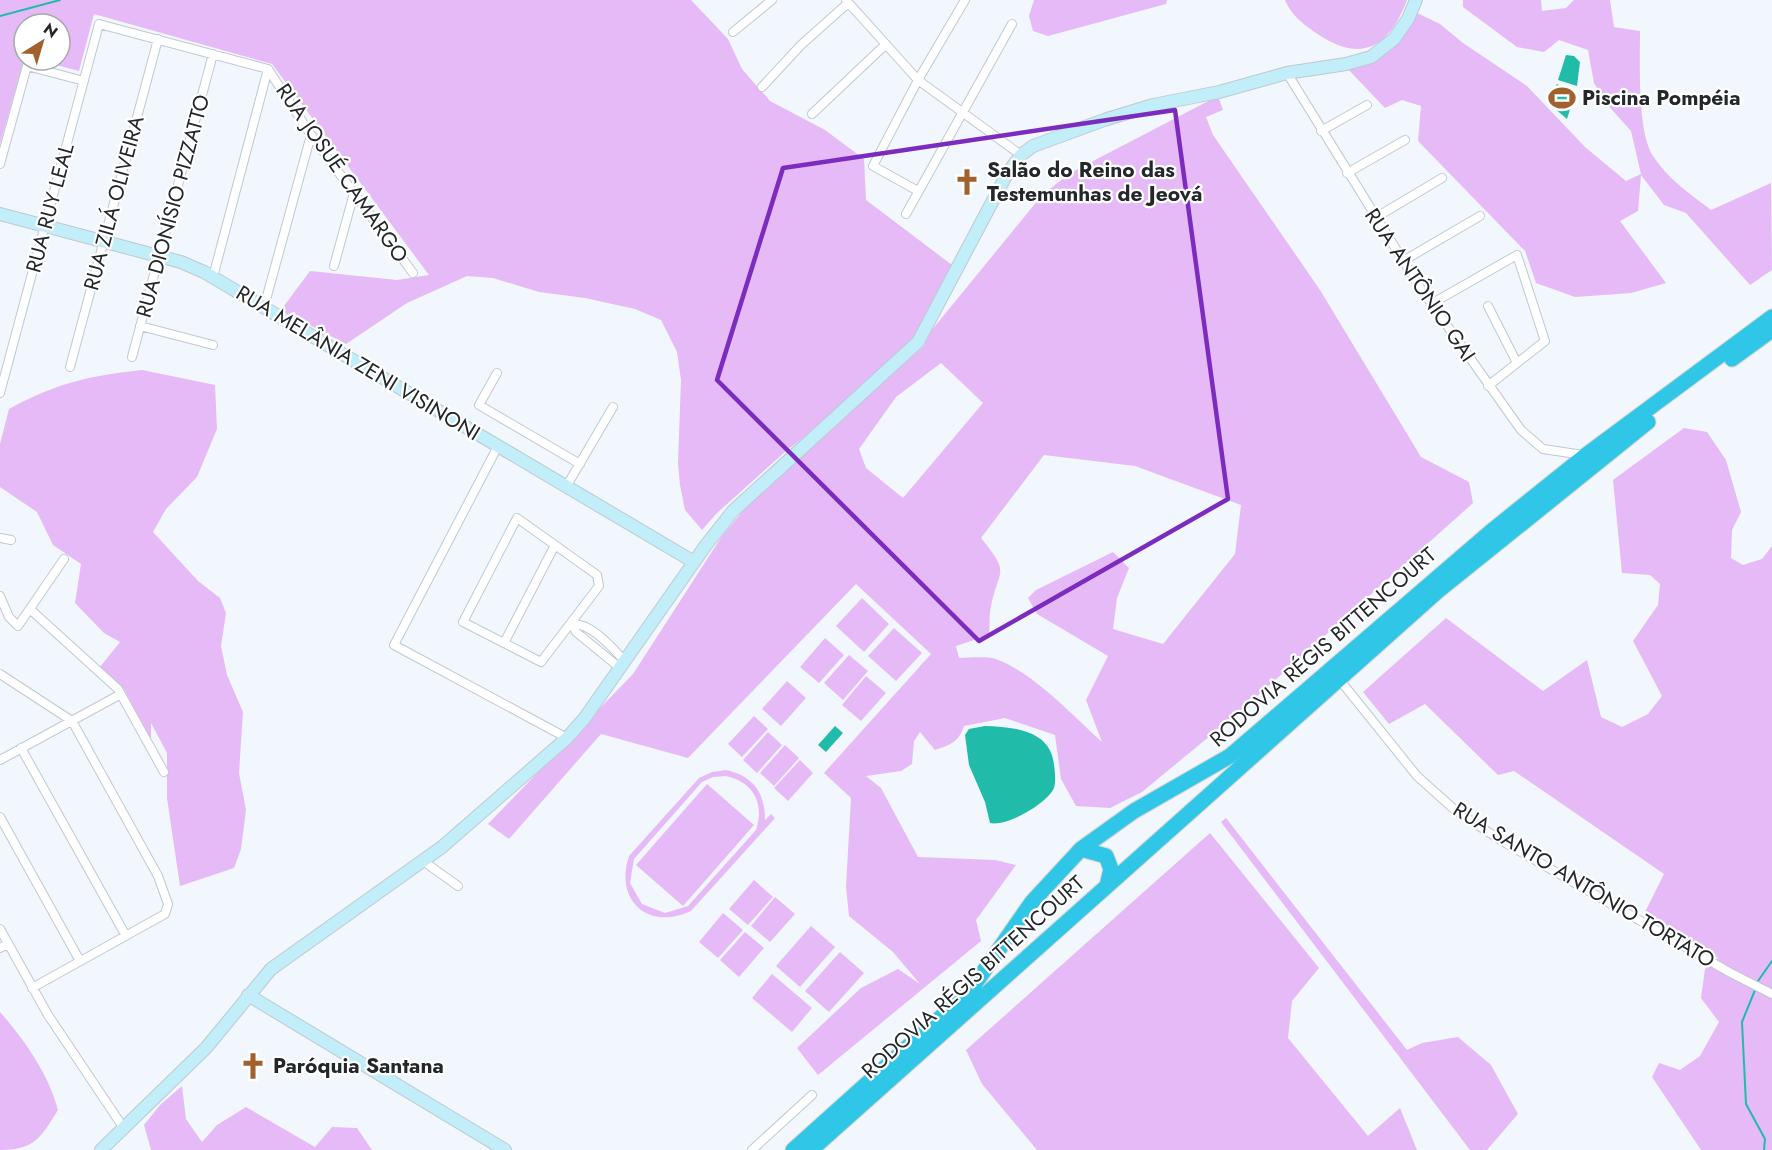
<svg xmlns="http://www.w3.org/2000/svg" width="1772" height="1150" viewBox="0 0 1772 1150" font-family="Jost,sans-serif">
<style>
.green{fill:#e5baf7;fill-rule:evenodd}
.water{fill:#21bbaa}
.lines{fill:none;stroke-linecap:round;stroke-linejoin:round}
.stream{stroke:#21bbaa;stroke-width:2}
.street-casing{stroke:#bfc8d2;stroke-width:10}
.secondary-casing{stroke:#bfc8d2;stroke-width:14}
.highway-casing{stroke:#d3d4d4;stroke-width:17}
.street{stroke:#fff;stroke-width:8}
.secondary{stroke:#c1eef8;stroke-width:12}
.highway{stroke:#30c6e7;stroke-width:15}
.marked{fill:none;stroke:#7b2cbf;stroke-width:4.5;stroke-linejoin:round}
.labels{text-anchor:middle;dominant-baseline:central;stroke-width:4.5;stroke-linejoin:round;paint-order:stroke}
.poi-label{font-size:21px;font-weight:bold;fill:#23272a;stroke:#fff;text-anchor:start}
.street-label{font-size:21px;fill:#23272a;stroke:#fff}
</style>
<rect width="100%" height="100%" fill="#f1f7fd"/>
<path class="green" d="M0,0H691L728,39L742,69L770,101L825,130L864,159L866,200L952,265L914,341L832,416L786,451L716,514L702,530L685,510L680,485L678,464L681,380L677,352L661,320L635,309L585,298L539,292L493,278L467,276L407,303L346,344L281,310L310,271L397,280L429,275L272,64L94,14L79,71L38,60H60V24H24V60L0,144Z
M1034,0H1167L1166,4L1048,36L1033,31L1029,16Z
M1285,0H1407C1389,48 1361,64 1316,33C1303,24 1291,15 1285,0Z
M1463,0H1541L1542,11L1566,8L1574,0H1610L1614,27L1640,31C1640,62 1637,131 1653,156C1668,179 1690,194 1711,210L1771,183L1772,270L1750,285L1686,213L1664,205L1641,175L1638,211L1620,221L1666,283L1631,293L1575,297L1536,283L1525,251L1418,141L1421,106L1402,100L1385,108L1346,67C1386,62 1396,46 1417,13L1440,24L1463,43L1527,86L1585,147L1626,181L1641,174L1631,131L1605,102L1594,83L1588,50L1559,40L1544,52L1517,47L1463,7Z
M1218,96L1223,110L1206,117L1213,135L1320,290L1421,457L1469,482L1473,503L1245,707L1142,792L1110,808L1076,806L1061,779L1055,735L1005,718L964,726C959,742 950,745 935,750L920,732L914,741L912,764L901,771L866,776L881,788L918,857L995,860L1016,865L976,920L981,941L818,1075L797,1048L861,988L898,969L920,984L893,952L849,916L846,887L851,798L824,773L931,654L856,584L688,758L601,734L509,839L488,824L633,674L722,536L754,498L924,346L931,331L1043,194L1072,172ZM941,363L983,403L903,498L866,468L859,449L896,397ZM1044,455L1135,466L1241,505L1235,554L1163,644L1113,629L1117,598L1129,568L1113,552L1036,590L1028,598L1037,614L1108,656L1086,700L1102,742C1072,715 1034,673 996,659C985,656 970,658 959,658L956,646L989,635C990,625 989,615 991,606C999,567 1011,575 981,538Z
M142,370L215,385L217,429L197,477L166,509L153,532L198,581L220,598L226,613L221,646L227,675L243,712L239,773L246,810L241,849L234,868L180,886L167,798V753L151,723V740L124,689L100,667L120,642L104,633L75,603L81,564L53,545L37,512L0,487V444L9,409C57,383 88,376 142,370Z
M1684,428L1707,432L1726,460L1741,512L1732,530L1731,558L1743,565L1762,559L1772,546V1150H1701L1652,1077L1659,1063L1680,1070L1700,1056L1719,1022L1701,998L1705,969L1718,958L1645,912L1664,874L1514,771L1498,775L1425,704L1389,724L1363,692L1446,618L1543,691L1587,660L1601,717L1622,727L1648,714L1662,696L1633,641L1658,605L1660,584L1650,575L1622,573L1613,480Z
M862,598L889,624L864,652L836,626Z
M894,628L922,653L896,681L868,656Z
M825,638L844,655L819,683L800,667Z
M849,655L868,671L843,700L824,683Z
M866,676L886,693L861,721L842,705Z
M787,681L806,698L781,726L762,709Z
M754,716L768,729L742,757L728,744Z
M768,732L782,745L757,773L743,760Z
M785,745L799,758L774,786L760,773Z
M800,760L813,773L788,801L774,788Z
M726,770C753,776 765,792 765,820L771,814L775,818L691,911C649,931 614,901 629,856L699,778L712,772ZM726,776C753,782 765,803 756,830L688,906L665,913L642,904L630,883L634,859L702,782L713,777Z
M707,784L754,825L683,906L636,865Z
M1226,818L1407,1050L1422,1043L1458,1037L1491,1065L1518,1114L1487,1150H1470L1221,822Z
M1210,833L1319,968L1292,1001L1288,1038L1368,1136L1400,1108L1417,1150H1037L982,1084L966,1050Z
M754,880L773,897L748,925L729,909Z
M775,897L795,914L770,942L751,926Z
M723,913L743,930L718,958L699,942Z
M811,926L835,947L800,987L776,966Z
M745,932L764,948L739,977L720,960Z
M840,952L864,973L829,1012L805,991Z
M772,974L812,1008L792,1032L752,998Z
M0,1012C24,1039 49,1075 58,1110C41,1137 35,1150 0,1150Z
M182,1086L186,1119L202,1142L217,1125L246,1107L315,1147L332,1127L357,1128L372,1150H151L144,1125L160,1105Z"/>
<path class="water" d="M1566,55L1574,56L1580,62L1577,86L1558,80Z
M1557,84L1575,93L1567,119L1547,102Z
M835,726L843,733L826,752L818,745Z
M985,726C1014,727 1051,730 1054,765C1055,772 1056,781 1054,788C1047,804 1006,827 990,823L985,802L969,765L965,735L969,729Z"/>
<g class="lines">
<path class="stream" d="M0,16L60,0
M1758,981L1772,961
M1755,990L1742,1022L1746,1104L1765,1139L1764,1150"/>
<defs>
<path id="street" d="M846,0L918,80L1021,155
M733,32L772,0
M1287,73L1417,283L1521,430L1543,449L1583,455
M762,87L801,45L848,3
M812,114L885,45
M1321,131L1367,105
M0,164L27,66L84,81
M1347,173L1405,140
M918,191L873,166L918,80L965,0
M906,214L1012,24
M1375,218L1442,178
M1403,261L1480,216
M334,266L354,193
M213,277L268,69
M1431,304L1517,255L1545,341L1488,386
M1488,306L1517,363
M264,307L311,135
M140,326L213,345
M132,357L213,54
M70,367L158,39
M497,373L479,405L580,464
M0,393L99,24L268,69L311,135L413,273
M498,446L394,645L567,738
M566,487L613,407
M517,518L597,575L599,586L541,662L463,622Z
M0,538L11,540
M0,596L9,617L18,626L64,559
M31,610L118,689L164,772
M504,643L555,545
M620,668L576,632L572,624C592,623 612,648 625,661
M0,674L72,721L158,876L168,904L165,914L32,988
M1339,679L1417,776L1456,811L1502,841L1729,972L1772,994
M21,748L126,936
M0,760L121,694
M0,817L80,961
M423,861L458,886
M0,929L48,1015L123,1127
M0,948L8,944
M752,1150L812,1095"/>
<path id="secondary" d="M0,214L181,262L204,272L694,562
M248,995L505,1150
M101,1150L206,1048L271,969L442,847L567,738L584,719L706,545L733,511L918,342L1007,174L1021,155L1033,146L1104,120L1153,105L1219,92L1287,73L1346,64L1371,57L1394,39L1408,19L1416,0"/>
<path id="highway" d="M1732,359L1772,330
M1081,849L1106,856L1111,869L1107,886
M793,1150L970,991L1032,902L1081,849L1134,811L1230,756L1494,529L1586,455L1772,317
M811,1150L1438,591L1648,422"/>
</defs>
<use href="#street" class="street-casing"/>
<use href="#secondary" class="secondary-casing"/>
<use href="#highway" class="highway-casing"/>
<use href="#street" class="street"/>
<use href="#secondary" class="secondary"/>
<use href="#highway" class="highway"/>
</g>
<path class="marked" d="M1175,110L1228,499L979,641L717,380L783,168Z"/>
<defs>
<symbol id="stadium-bare" viewBox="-9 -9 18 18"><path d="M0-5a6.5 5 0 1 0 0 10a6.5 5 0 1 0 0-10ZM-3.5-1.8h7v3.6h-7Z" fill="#a2602d" stroke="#fff" stroke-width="2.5" paint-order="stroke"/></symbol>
<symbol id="church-bare" viewBox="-9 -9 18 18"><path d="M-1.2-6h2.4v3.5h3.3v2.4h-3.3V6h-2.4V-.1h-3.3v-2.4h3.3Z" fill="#a2602d" stroke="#fff" stroke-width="2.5" paint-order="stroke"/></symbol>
</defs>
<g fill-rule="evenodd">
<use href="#stadium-bare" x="1543" y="79" width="38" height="38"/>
<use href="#church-bare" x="948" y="163" width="38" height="38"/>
<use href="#church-bare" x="234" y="1047" width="38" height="38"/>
</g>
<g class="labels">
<g class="poi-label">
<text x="1582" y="98">Piscina Pompéia</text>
<text x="987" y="170">Salão do Reino das<tspan x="987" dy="24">Testemunhas de Jeová</tspan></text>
<text x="273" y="1066">Paróquia Santana</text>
</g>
<g class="street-label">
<text transform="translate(342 173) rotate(55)">RUA JOSUÉ CAMARGO</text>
<text transform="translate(114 203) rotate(-75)">RUA ZILÁ OLIVEIRA</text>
<text transform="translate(173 206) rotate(-75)">RUA DIONÍSIO PIZZATTO</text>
<text transform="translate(50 208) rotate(-75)">RUA RUY LEAL</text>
<text transform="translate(1420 285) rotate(56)">RUA ANTÔNIO GAI</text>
<text transform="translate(358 363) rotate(31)">RUA MELÂNIA ZENI VISINONI</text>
<text transform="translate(1323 647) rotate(-41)">RODOVIA RÉGIS BITTENCOURT</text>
<text transform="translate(1584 885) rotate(31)">RUA SANTO ANTÔNIO TORTATO</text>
<text transform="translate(973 977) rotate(-42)">RODOVIA RÉGIS BITTENCOURT</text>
</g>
</g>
<g transform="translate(42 42) rotate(37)"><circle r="28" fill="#ffffff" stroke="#a7a9aa" stroke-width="1.5"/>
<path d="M0-4.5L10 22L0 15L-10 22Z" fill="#a2602d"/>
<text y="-9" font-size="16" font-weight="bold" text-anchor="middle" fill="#23272a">N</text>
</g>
</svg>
